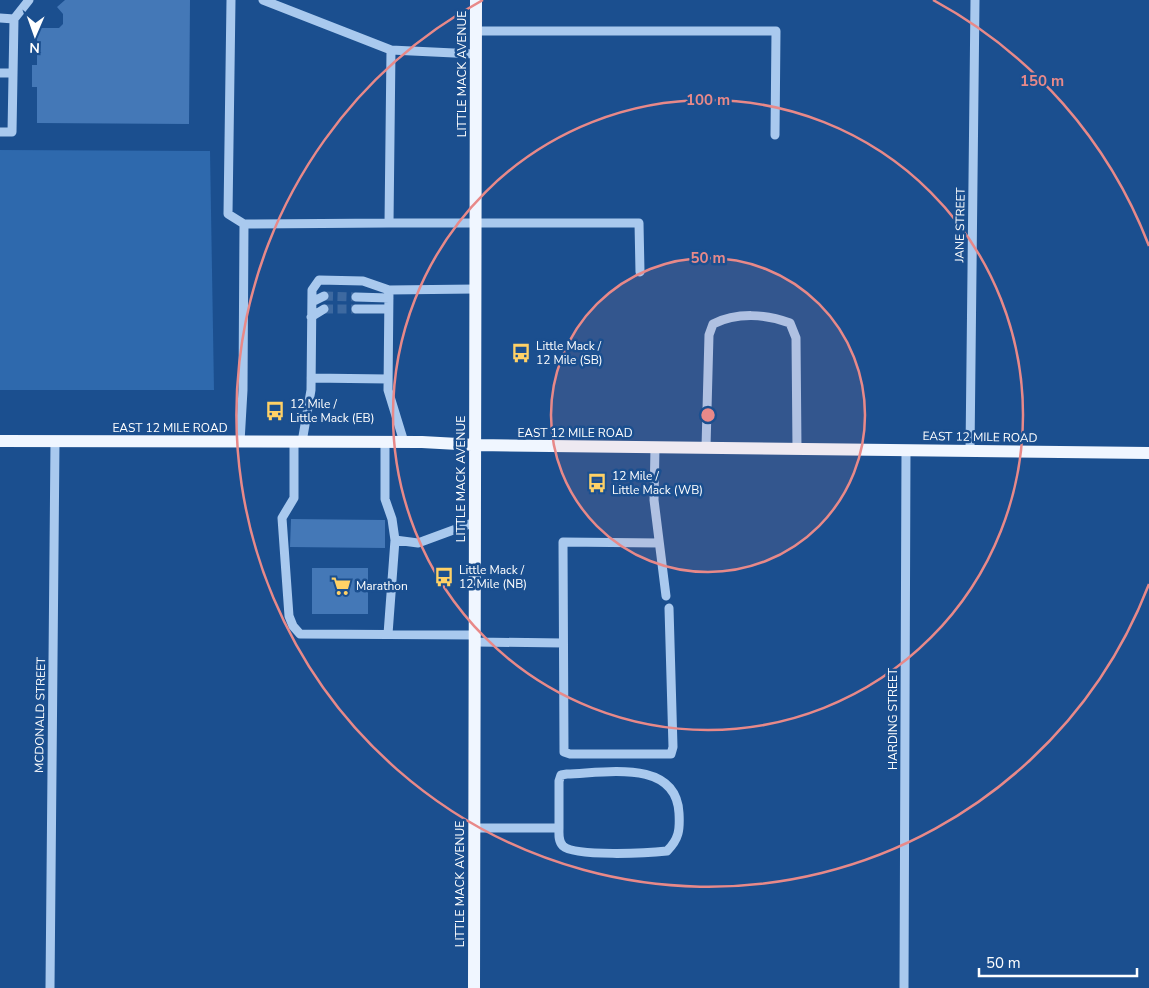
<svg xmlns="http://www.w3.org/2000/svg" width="1149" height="988" viewBox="0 0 1149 988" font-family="'Nunito Sans',sans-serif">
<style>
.green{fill:#2e69ad}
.building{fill:#4478b7}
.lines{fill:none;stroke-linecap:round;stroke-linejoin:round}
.minor-tunnel{stroke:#3d69a0;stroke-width:9;stroke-dasharray:9 4.5;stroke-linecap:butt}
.minor{stroke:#a9c9ee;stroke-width:9}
.major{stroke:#f0f6ff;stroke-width:12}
.ring{fill:none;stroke:#e88989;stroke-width:2.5}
.labels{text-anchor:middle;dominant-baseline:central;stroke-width:5;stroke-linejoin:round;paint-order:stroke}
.street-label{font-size:12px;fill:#fff;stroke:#1b4f8f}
.poi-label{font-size:12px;fill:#fff;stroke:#1b4f8f;text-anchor:start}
.centre{fill:#e88989;stroke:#1b4f8f;stroke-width:2.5}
.ring-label{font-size:15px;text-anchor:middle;font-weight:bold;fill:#e88989;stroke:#1b4f8f;stroke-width:5;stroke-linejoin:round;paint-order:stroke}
</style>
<rect width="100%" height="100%" fill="#1b4f8f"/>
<path class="green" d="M0,150L210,151L214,390H0Z"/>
<path class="building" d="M65,0H190L189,124L37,123V87H32V65H37V28H59L63,24V14L57,7Z
M291,519L385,520V548L290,547Z
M312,568H368V614H312Z"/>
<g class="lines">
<path class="minor-tunnel" d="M324,296L356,297
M324,309H356"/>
<path class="minor" d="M231,0L228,214L244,224
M263,0L391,50
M0,18L14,19
M475,31H776L775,135
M475,54L391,50L389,223H639L640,272
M0,73H13
M0,132H12L14,19L29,0
M389,290L388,390L404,442
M356,297L389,298
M312,302L324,296
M356,309H388
M311,317L324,309
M311,378L388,379
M240,442L243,390L244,224L389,223
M294,442V498L282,518L289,616L293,626L300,634L476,635
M302,442L311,390L312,290L319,280L363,281L389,290L475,289
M385,442V499L392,519L395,540L388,634
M655,447L654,500L666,596
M706,447L709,335L713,324C737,312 766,314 790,323L796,338L797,449
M970,451L975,0
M395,540L418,543L475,522
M659,543L563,542L564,752L570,754H671L673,747L669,608
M476,642L563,643
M474,828H559C559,834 558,841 563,846C575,857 649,853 667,851C679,839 680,830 679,813C676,758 604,773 567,774L561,775L559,781V828
M50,988L55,442
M904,988L906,450"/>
<path class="major" d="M0,441L422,442L476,445L1149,453
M474,988L476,0"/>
</g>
<circle cx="708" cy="415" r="157" fill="#e88989" fill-opacity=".12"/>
<g class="ring">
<circle cx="708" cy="415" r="157"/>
<circle cx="708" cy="415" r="315"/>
<path d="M1149 584A472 472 0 1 1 483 0M933 0A472 472 0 0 1 1149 246"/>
</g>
<defs>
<symbol id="bus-bare" viewBox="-9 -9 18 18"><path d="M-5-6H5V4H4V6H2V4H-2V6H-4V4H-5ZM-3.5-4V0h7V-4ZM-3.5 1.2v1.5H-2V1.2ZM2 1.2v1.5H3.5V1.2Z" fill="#ffd166" stroke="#1b4f8f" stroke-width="2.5" paint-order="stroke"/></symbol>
<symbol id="supermarket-bare" viewBox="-9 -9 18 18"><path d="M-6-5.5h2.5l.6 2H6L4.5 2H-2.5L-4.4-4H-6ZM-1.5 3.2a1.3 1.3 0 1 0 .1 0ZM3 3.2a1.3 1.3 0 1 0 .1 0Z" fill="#ffd166" stroke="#1b4f8f" stroke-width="2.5" paint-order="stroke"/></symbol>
</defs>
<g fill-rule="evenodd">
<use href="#bus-bare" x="507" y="339" width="28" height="28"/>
<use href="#bus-bare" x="261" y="397" width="28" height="28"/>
<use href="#bus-bare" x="583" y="469" width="28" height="28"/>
<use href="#bus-bare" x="430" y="563" width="28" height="28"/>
<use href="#supermarket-bare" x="327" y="572" width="28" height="28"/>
</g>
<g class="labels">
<g class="street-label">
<text transform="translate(462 74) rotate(-90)">LITTLE MACK AVENUE</text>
<text transform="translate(960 225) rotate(-89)">JANE STREET</text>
<text x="170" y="428">EAST 12 MILE ROAD</text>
<text x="575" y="433">EAST 12 MILE ROAD</text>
<text transform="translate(980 437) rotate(1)">EAST 12 MILE ROAD</text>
<text transform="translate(461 479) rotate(-90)">LITTLE MACK AVENUE</text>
<text transform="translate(40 715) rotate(-89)">MCDONALD STREET</text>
<text transform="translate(893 719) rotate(-90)">HARDING STREET</text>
<text transform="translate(460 884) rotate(-90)">LITTLE MACK AVENUE</text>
</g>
<g class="poi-label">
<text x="536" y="346">Little Mack /<tspan x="536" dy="14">12 Mile (SB)</tspan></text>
<text x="290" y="404">12 Mile /<tspan x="290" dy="14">Little Mack (EB)</tspan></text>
<text x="612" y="476">12 Mile /<tspan x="612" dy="14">Little Mack (WB)</tspan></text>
<text x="459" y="570">Little Mack /<tspan x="459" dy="14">12 Mile (NB)</tspan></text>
<text x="356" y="586">Marathon</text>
</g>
</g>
<circle cx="708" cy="415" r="8" class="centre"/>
<g class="ring-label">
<text x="1042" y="86">150 m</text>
<text x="708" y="105">100 m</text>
<text x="708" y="263">50 m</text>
</g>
<g transform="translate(35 35) rotate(182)" stroke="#1b4f8f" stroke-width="4" paint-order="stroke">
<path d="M0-4L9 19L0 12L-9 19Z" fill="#ffffff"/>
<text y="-8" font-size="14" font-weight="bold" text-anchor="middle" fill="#ffffff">N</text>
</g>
<path d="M979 968v8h158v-8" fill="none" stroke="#ffffff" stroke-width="2.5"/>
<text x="986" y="968" font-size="15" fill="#ffffff" stroke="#1b4f8f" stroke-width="4" paint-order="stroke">50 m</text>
</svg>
